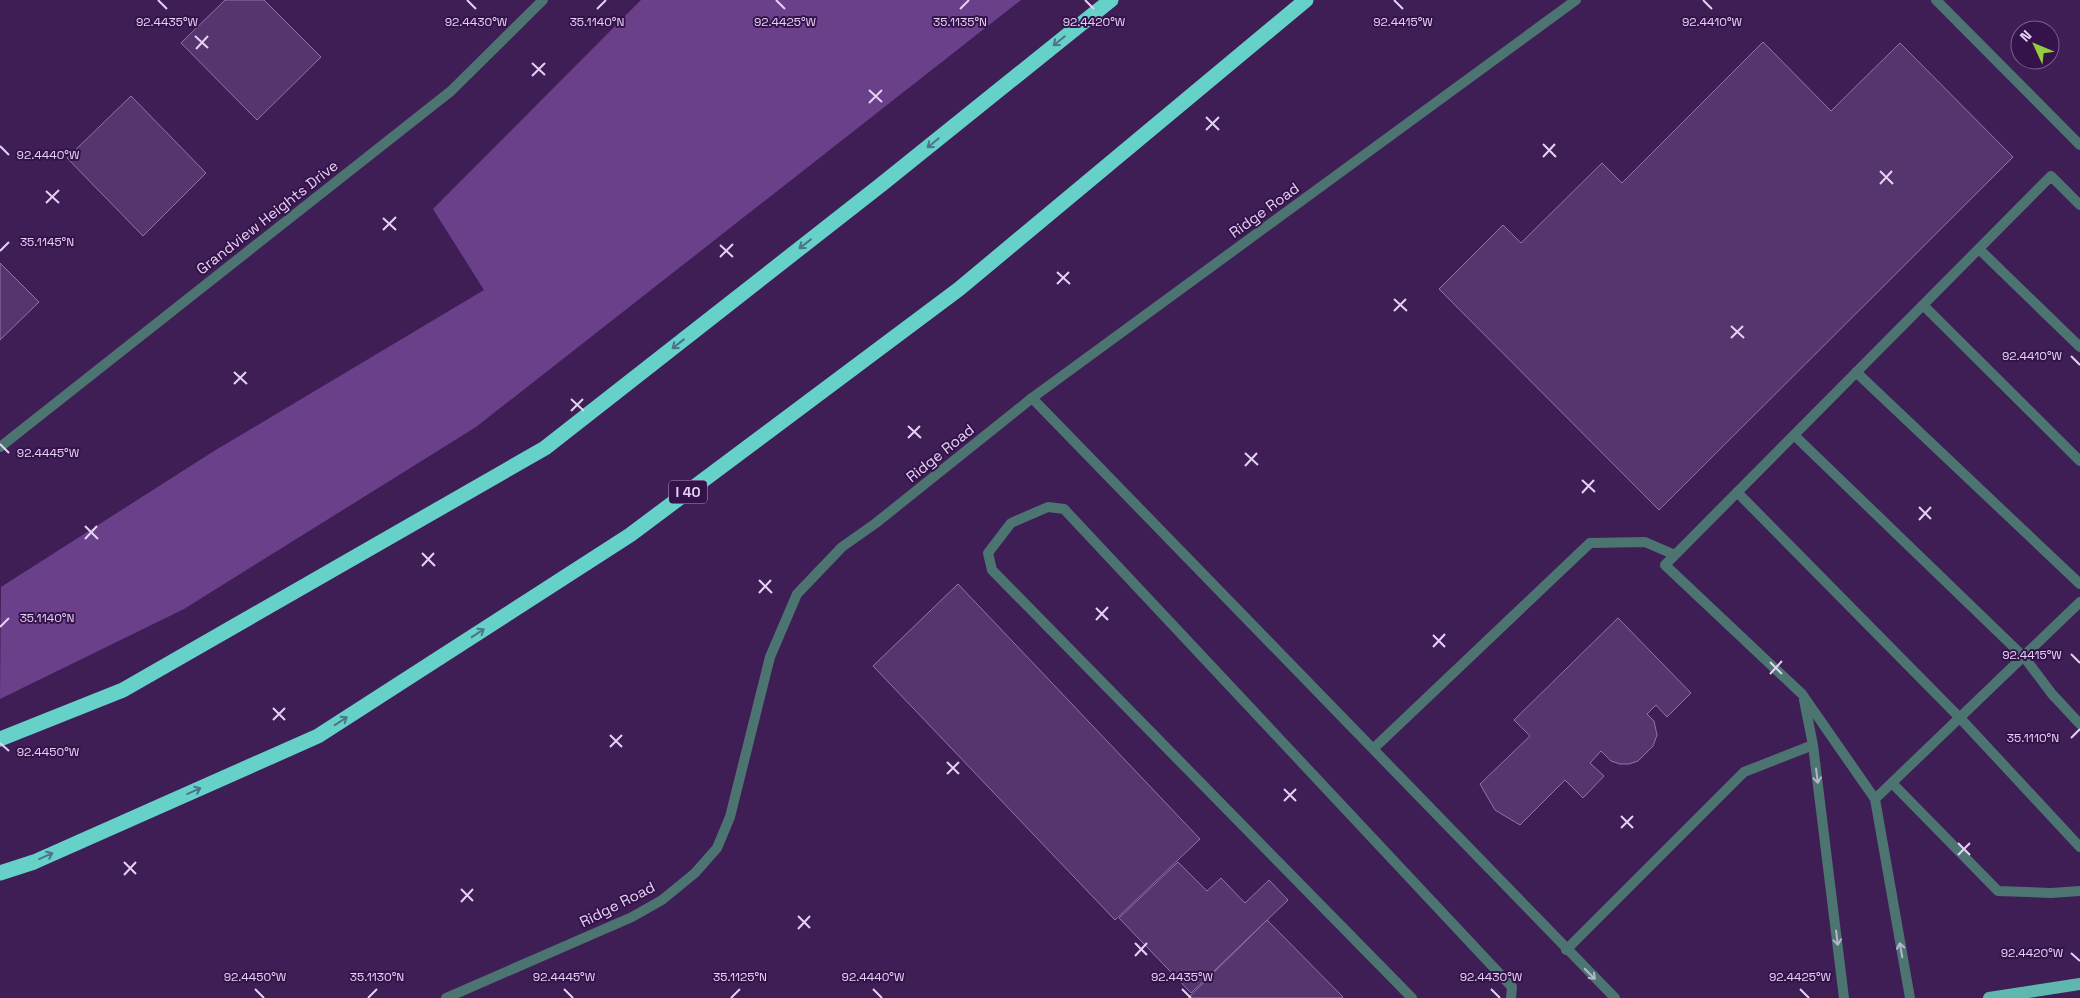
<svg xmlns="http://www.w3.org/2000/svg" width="2080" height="998" viewBox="0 0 2080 998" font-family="'Space Grotesk',sans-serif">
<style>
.green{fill:#6b408a}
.building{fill:#56356e;stroke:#9371af}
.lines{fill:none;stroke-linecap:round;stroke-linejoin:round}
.lane{stroke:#4c7471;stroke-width:10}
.street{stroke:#4c7471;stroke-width:10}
.primary{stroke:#60b7b0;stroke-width:12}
.highway{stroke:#66d1c9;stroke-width:15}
.oneway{stroke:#4e728a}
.oneway2{stroke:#b6b6cd}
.ticks{fill:none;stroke:#e4d2f4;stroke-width:2}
.labels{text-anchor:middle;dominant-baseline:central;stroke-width:4;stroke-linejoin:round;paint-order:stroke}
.shield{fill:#35134a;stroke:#b099c1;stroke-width:1}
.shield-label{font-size:14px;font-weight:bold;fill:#e4d2f4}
.street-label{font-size:15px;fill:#e4d2f4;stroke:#35134a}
.ticks-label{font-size:12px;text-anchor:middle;fill:#e4d2f4;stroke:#35134a;stroke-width:4;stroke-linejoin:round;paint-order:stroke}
</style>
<rect width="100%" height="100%" fill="#3f1e56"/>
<path class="green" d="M641,0H1021L476,427L184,609L0,699L1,587L214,451L484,290L433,209Z"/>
<path class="building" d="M225,0H264L321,57L257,120L181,43Z
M1763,42L1831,111L1900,43L2013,157L1659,510L1439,289L1503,225L1521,243L1602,163L1622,183Z
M131,96L206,173L143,236L67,158Z
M0,263L39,302L0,340Z
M958,584L1200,839L1115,920L873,666Z
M1618,618L1691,693L1667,717L1656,705L1647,714L1654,721L1657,735L1653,746L1638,761L1629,764H1620L1611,761L1601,751L1590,763L1604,776L1583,798L1565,780L1520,825L1495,810L1480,784L1530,736L1514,720Z
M1178,862L1207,891L1221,878L1245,903L1269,880L1288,900L1191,993L1119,918Z
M1267,920L1343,997L1342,998H1188Z"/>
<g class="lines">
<path class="lane" d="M1979,249L2080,347
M1923,305L2080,461
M1856,372L2080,584
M1032,398L1615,998
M1794,435L2024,657L2052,694L2080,724
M1737,492L1960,718L2080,847
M1804,700L1813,745L1844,998
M1373,749L1590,543L1645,542L1675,555
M1892,783L1998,891L2051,893L2080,891
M1875,799L2080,602
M1566,950L1744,772L1813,745
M1412,998L992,570L988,553L1011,523L1048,507L1064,509L1512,987L1511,998
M1910,998L1875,799L1802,694L1665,565L2051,176L2080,205"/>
<path class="street" d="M1936,0L2080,145
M0,447L451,91L543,0
M446,998L632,917L662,900L695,873L717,848L730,817L770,657L797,594L842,547L876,523L1032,398L1576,0"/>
<path class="primary" d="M1989,998L2080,984"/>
<path class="highway" d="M0,739L123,690L545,448L882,184L1111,0
M0,873L34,862L318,736L630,535L959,289L1306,0"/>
</g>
<defs><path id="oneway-shaft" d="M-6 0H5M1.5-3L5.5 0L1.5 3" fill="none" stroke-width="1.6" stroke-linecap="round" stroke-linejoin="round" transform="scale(1.25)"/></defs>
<g class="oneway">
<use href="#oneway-shaft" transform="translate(1059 41) rotate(141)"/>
<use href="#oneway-shaft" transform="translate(933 143) rotate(141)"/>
<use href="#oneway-shaft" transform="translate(805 244) rotate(142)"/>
<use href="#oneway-shaft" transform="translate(678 344) rotate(142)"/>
<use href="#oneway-shaft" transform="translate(478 633) rotate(-33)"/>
<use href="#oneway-shaft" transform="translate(341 721) rotate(-33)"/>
<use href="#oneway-shaft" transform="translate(194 791) rotate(-24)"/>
<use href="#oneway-shaft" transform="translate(46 856) rotate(-24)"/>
</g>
<g class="oneway2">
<use href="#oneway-shaft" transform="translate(1817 776) rotate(83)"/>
<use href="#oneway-shaft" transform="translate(1837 938) rotate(83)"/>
<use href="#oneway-shaft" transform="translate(1901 950) rotate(-100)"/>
<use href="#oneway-shaft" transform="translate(1590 974) rotate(45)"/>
</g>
<path class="ticks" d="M158,0L167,9M467,0L476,9M776,0L785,9M1085,0L1094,9M1394,0L1403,9M1703,0L1712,9M597,9L606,0M960,9L969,0M195,36L208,48M196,49L208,36M532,63L545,75M532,76L545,63M869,90L882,102M869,103L882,90M1206,117L1219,130M1206,130L1219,117M1543,144L1556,157M0,146L9,155M1543,157L1555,144M1880,171L1893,184M1880,184L1892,171M46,191L59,203M46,203L59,190M383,218L396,230M383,230L396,217M720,245L733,257M0,251L9,242M720,257L733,244M1057,272L1070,284M1057,284L1069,272M1394,299L1407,311M1394,311L1406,299M1731,326L1744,338M1731,338L1743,326M2071,356L2080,365M234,372L247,384M234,384L246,372M571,399L584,411M571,411L583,399M908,426L921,438M908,438L920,426M0,444L9,453M1245,453L1258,465M1245,466L1257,453M1582,480L1595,492M1582,493L1594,480M1919,507L1931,519M1919,520L1931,507M85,526L98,539M85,539L97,526M422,553L435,566M422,566L434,553M759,580L772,593M759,593L771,580M1096,608L1108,620M1096,620L1108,607M0,627L9,618M1433,635L1445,647M1433,647L1445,634M2071,654L2080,663M1770,662L1782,674M1770,674L1782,661M273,708L285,720M273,720L285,708M610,735L622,747M2071,738L2080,729M0,743L9,751M610,747L622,735M947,762L959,774M947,774L959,762M1284,789L1296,801M1284,801L1296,789M1621,816L1633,828M1621,828L1633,816M1958,843L1970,855M1958,855L1970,843M124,862L136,874M124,875L136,862M461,889L473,901M461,902L473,889M798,916L810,928M798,929L810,916M1135,943L1147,955M2071,953L2080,961M1135,956L1147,943M255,989L264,998M564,989L573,998M873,989L882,998M1182,989L1191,998M1491,989L1500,998M1800,989L1809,998M368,998L377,989M731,998L740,989"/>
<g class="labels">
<rect class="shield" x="669" y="480.5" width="38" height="23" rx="4"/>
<g class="shield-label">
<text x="688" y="492">I 40</text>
</g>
<g class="street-label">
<text transform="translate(1264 210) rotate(-36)">Ridge Road</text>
<text transform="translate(267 217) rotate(-38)">Grandview Heights Drive</text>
<text transform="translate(940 453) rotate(-39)">Ridge Road</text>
<text transform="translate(617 904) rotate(-27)">Ridge Road</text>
</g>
</g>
<g class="ticks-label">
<text x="167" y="26">92.4435°W</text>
<text x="476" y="26">92.4430°W</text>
<text x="785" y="26">92.4425°W</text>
<text x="1094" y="26">92.4420°W</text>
<text x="1403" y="26">92.4415°W</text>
<text x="1712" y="26">92.4410°W</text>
<text x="597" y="26">35.1140°N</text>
<text x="960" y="26">35.1135°N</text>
<text x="48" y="159">92.4440°W</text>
<text x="47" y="246">35.1145°N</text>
<text x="2032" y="360">92.4410°W</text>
<text x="48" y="457">92.4445°W</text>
<text x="47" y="622">35.1140°N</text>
<text x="2032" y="659">92.4415°W</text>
<text x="2033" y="742">35.1110°N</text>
<text x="48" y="756">92.4450°W</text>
<text x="2032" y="957">92.4420°W</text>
<text x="377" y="981">35.1130°N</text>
<text x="740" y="981">35.1125°N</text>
<text x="255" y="981">92.4450°W</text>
<text x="564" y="981">92.4445°W</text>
<text x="873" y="981">92.4440°W</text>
<text x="1182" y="981">92.4435°W</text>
<text x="1491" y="981">92.4430°W</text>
<text x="1800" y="981">92.4425°W</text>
</g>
<g transform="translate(2035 45) rotate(314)"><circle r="24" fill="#35134a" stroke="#7b5f8e"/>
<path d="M0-4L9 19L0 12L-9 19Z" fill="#93cc3d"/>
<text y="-8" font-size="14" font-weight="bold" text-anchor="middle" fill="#e4d2f4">N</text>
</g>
</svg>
